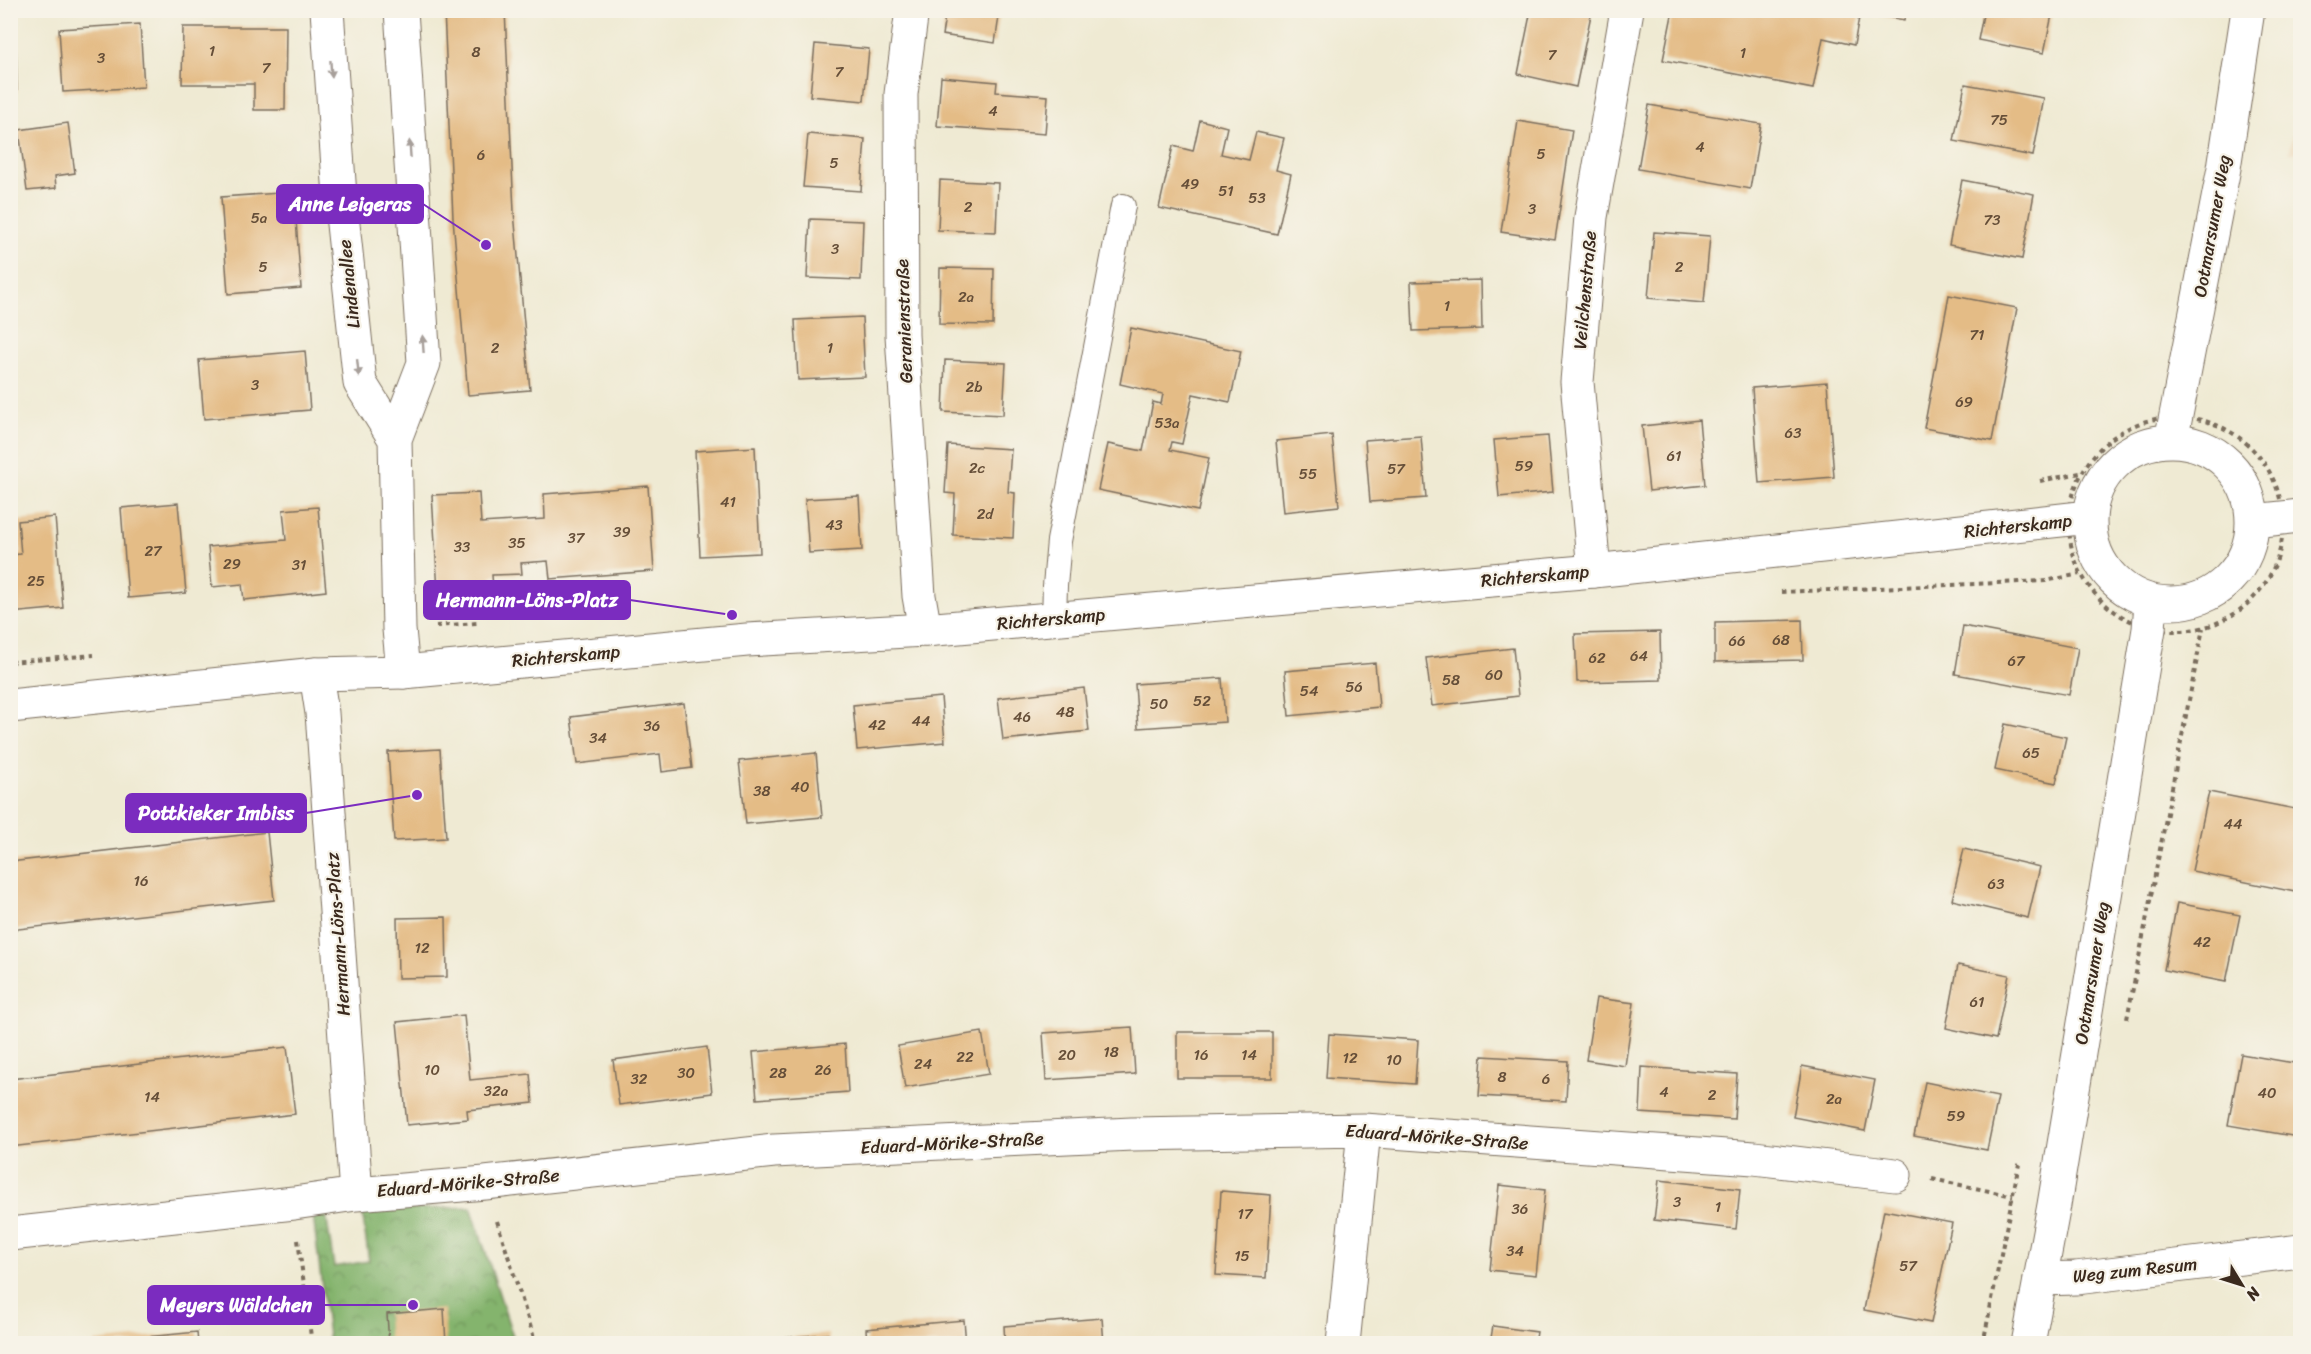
<svg xmlns="http://www.w3.org/2000/svg" width="2311" height="1354" viewBox="0 0 2311 1354" font-family="Sriracha,sans-serif">
<style>
.built{fill:#ecd8ba}
.forest{fill:url(#forest-crowns);stroke:#606f46;stroke-width:1.5}
.building{fill:#e4bc86}
.lines{fill:none;stroke-linecap:round;stroke-linejoin:round}
.service-casing{stroke:#7a6d5d;stroke-width:26}
.minor-casing{stroke:#7a6d5d;stroke-width:35}
.tertiary-casing{stroke:#7a6d5d;stroke-width:35}
.path{stroke:#7a6d5d;stroke-width:4;stroke-dasharray:4.5 4.5;stroke-linecap:butt}
.service{stroke:#fff;stroke-width:24}
.minor{stroke:#fff;stroke-width:33}
.tertiary{stroke:#fff;stroke-width:33}
.oneway{fill:#a79f9a}
.labels{text-anchor:middle;dominant-baseline:central;stroke-width:4.5;stroke-linejoin:round;paint-order:stroke}
.number-label{font-size:15px;fill:#654e38}
.street-label{font-size:18px;fill:#3b2a1e;stroke:#f7f3e8}
.leader{fill:none;stroke:#7b2cbf;stroke-width:2}
.callout-dot{fill:#7b2cbf;stroke:#f7f3e8;stroke-width:2}
.callout{fill:#7b2cbf;stroke:#7b2cbf;stroke-width:2}
.callout-label{font-size:20px;text-anchor:middle;font-weight:bold;fill:#fff}
</style>
<defs>
<pattern id="forest-crowns" width="20" height="18" patternUnits="userSpaceOnUse" patternTransform="scale(1.5)"><rect width="20" height="18" fill="#84b46d"/><path d="M2 6a3 3 0 1 1 6 0M12 15a3 3 0 1 1 6 0" fill="none" stroke="#6d9359"/></pattern>
</defs>
<rect width="100%" height="100%" fill="#f7f3e8"/>
<filter id="ink" filterUnits="userSpaceOnUse"><feTurbulence type="fractalNoise" baseFrequency=".0167" numOctaves="2"/><feDisplacementMap in="SourceGraphic" scale="12" xChannelSelector="R" yChannelSelector="G"/><feConvolveMatrix kernelMatrix="1 2 1 2 8 2 1 2 1" color-interpolation-filters="sRGB"/></filter>
<filter id="wash" filterUnits="userSpaceOnUse"><feTurbulence type="fractalNoise" baseFrequency=".008" numOctaves="4" result="noise"/><feDisplacementMap in="SourceGraphic" scale="24" xChannelSelector="R" yChannelSelector="G"/><feGaussianBlur stdDeviation="1.35" result="paint"/><feColorMatrix in="noise" values="0 0 0 0 0 0 0 0 0 0 0 0 0 0 0 0 0 1.4 0 .05"/><feComposite in="paint" operator="in"/></filter>
<g filter="url(#wash)">
<rect width="100%" height="100%" fill="#efead3"/>
<path class="built" d="M2300,102V153H2289Z"/>
<path class="forest" d="M471,1207L515,1343H329L313,1215L326,1214L334,1267L369,1261L362,1211Z"/>
<g id="blocks">
<path class="building" d="M444,10H505L514,212L530,390L468,395L453,218Z
M946,10H1000L995,43L942,35Z
M1531,10H1592L1576,87L1518,74Z
M1673,10H1906L1904,20L1860,12L1854,45L1823,38L1813,89L1663,60Z
M1984,10H2053L2044,53L1978,40Z
M140,24L144,87L63,92L59,29Z
M183,27H286L285,110H254V84H182Z
M10,35H16L17,92H10Z
M815,44L869,49L864,101L810,96Z
M941,77L997,82L996,92L1048,96L1045,134L937,126Z
M1965,84L2044,98L2033,156L1954,141Z
M1649,105L1761,124L1750,189L1638,169Z
M1200,120L1227,127L1221,154L1249,160L1256,132L1284,138L1276,170L1291,174L1277,234L1159,208L1173,146L1193,151Z
M1518,121L1572,130L1555,240L1501,232Z
M68,123L75,173L55,176L56,188L27,191L19,130Z
M808,134L865,139L861,191L803,187Z
M940,180L998,183L996,232L938,230Z
M1962,180L2034,194L2022,259L1949,245Z
M294,192L301,288L228,294L221,197Z
M810,219L863,221L861,280L807,278Z
M1654,232L1710,236L1704,303L1648,298Z
M940,268L994,269L993,325L939,324Z
M1481,280L1482,329L1413,331L1411,282Z
M1949,295L2017,308L1992,441L1924,428Z
M862,317L865,377L798,380L795,320Z
M1131,328L1241,351L1230,402L1193,394L1182,444L1172,442L1170,450L1209,458L1198,511L1098,490L1108,444L1143,451L1153,402L1161,404L1163,394L1120,384Z
M305,351L310,410L204,419L199,360Z
M945,360L1006,363L1003,415L943,412Z
M1827,382L1834,477L1759,483L1752,388Z
M1699,420L1705,485L1649,491L1642,426Z
M1332,435L1339,506L1283,512L1276,441Z
M1421,436L1426,498L1370,502L1365,440Z
M1548,436L1553,492L1499,497L1494,440Z
M948,445L1011,449L1008,492L1015,493L1013,538L953,535L955,494L945,493Z
M755,447L760,553L700,556L695,451Z
M648,486L654,571L550,579L548,561L521,563L522,574L492,575L493,588L438,591L432,495L479,493L481,523L545,519L544,494Z
M859,496L862,550L809,553L805,499Z
M178,503L186,593L128,598L121,508Z
M318,507L326,591L244,600L242,584L212,587L208,547L286,540L283,510Z
M55,517L63,608L10,613V555L21,554L18,521Z
M1802,620L1803,660L1715,662V622Z
M1963,626L2078,648L2069,695L1955,674Z
M1660,632L1661,680L1577,682L1575,634Z
M1513,648L1518,696L1432,706L1426,658Z
M1375,663L1379,707L1289,716L1285,671Z
M1222,678L1225,722L1138,728L1135,684Z
M1084,688L1089,731L1003,740L998,698Z
M941,697L945,742L857,750L853,705Z
M684,703L692,768L662,772L660,754L577,764L571,717Z
M2005,724L2066,737L2056,783L1995,770Z
M440,749L446,838L394,841L388,752Z
M816,753L822,817L746,824L739,761Z
M2209,792L2300,810V893L2192,871Z
M267,832L274,900L10,930V862Z
M1964,849L2040,867L2028,918L1952,900Z
M2177,903L2240,915L2226,982L2164,970Z
M446,917L447,977L398,978L397,918Z
M1958,965L2009,975L1996,1039L1946,1028Z
M1596,998L1634,1003L1625,1066L1586,1060Z
M464,1015L470,1080L530,1074L533,1103L467,1110L468,1119L407,1125L397,1022Z
M1132,1027L1135,1074L1046,1080L1043,1033Z
M982,1032L989,1074L905,1088L898,1046Z
M1177,1032H1272V1078H1177Z
M1329,1034L1418,1040L1415,1084L1326,1078Z
M845,1044L848,1092L757,1099L753,1052Z
M287,1047L295,1114L10,1147V1079Z
M707,1047L712,1093L619,1105L613,1060Z
M2241,1054L2300,1064V1121L2298,1137L2228,1125Z
M1482,1056L1568,1061L1566,1101L1479,1096Z
M1802,1066L1875,1080L1865,1131L1793,1117Z
M1642,1067L1737,1074L1734,1119L1640,1113Z
M1925,1082L1998,1097L1987,1150L1914,1136Z
M1659,1180L1740,1189L1736,1229L1654,1220Z
M1499,1185L1545,1190L1536,1275L1490,1270Z
M1221,1191L1271,1195L1266,1278L1216,1275Z
M1884,1210L1952,1223L1931,1323L1864,1310Z
M444,1309L446,1344H389L387,1314Z
M1102,1318L1104,1344H1005L1004,1326Z
M964,1320L966,1344H867L866,1329Z
M1493,1326L1537,1332L1535,1344H1490Z
M197,1332L198,1344H95V1342Z
M828,1334L829,1344H734V1342Z"/>
</g>
</g>
<g filter="url(#ink)">
<use href="#blocks" fill-opacity="0" stroke="#7a6d5d" stroke-width="1.5"/>
<g class="lines">
<defs>
<path id="service" d="M1054,619L1055,586L1059,541L1123,206"/>
<path id="minor" d="M327,10L340,196L360,383L395,439
M401,10L424,363L395,439L399,629L403,672
M912,10L901,94L902,335L919,596L925,630
M1594,571L1577,382L1591,217L1627,10
M316,674L322,713L356,1194
M10,1234L294,1203L356,1194L485,1183L774,1151L1132,1134L1364,1130L1754,1158L1895,1175
M2040,1279L2076,1278L2300,1251
M1343,1344L1364,1130"/>
<path id="tertiary" d="M2090 522a81 81 0 1 1 162 0a81 81 0 1 1-162 0Z
M2171,441L2224,168L2248,10
M2253,521L2300,516
M10,706L316,674L403,672L747,640L925,630L1594,571L2089,517
M2028,1344L2054,1205L2149,629L2151,602"/>
</defs>
<use href="#service" class="service-casing"/>
<use href="#minor" class="minor-casing"/>
<use href="#tertiary" class="tertiary-casing"/>
<path class="path" d="M2069 524a107 107 0 1 1 214 0a107 107 0 1 1-214 0Z
M2040,481L2080,473
M1781,592L2045,581L2080,574
M436,626L477,623
M10,662L94,655
M2127,1019L2203,628
M1932,1179L2013,1196
M497,1221L536,1344
M298,1240L312,1344
M1983,1344L2019,1164"/>
<use href="#service" class="service"/>
<use href="#minor" class="minor"/>
<use href="#tertiary" class="tertiary"/>
</g>
<defs><path id="oneway-solid" d="M-6-.8H1V-3.2L6.5 0L1 3.2V.8H-6Z" transform="scale(1.5)"/></defs>
<g class="oneway">
<use href="#oneway-solid" transform="translate(331 69) rotate(86)"/>
<use href="#oneway-solid" transform="translate(410 149) rotate(-94)"/>
<use href="#oneway-solid" transform="translate(423 344) rotate(-94)"/>
<use href="#oneway-solid" transform="translate(358 368) rotate(84)"/>
</g>
</g>
<g class="labels">
<g class="number-label">
<text x="212" y="51">1</text>
<text x="476" y="52">8</text>
<text x="1743" y="53">1</text>
<text x="1552" y="55">7</text>
<text x="101" y="58">3</text>
<text x="266" y="68">7</text>
<text x="839" y="72">7</text>
<text x="993" y="111">4</text>
<text x="1999" y="120">75</text>
<text x="1700" y="147">4</text>
<text x="1541" y="154">5</text>
<text x="481" y="155">6</text>
<text x="834" y="163">5</text>
<text x="1190" y="184">49</text>
<text x="1226" y="191">51</text>
<text x="1257" y="198">53</text>
<text x="968" y="207">2</text>
<text x="1532" y="209">3</text>
<text x="259" y="218">5a</text>
<text x="1992" y="220">73</text>
<text x="835" y="249">3</text>
<text x="263" y="267">5</text>
<text x="1679" y="267">2</text>
<text x="966" y="297">2a</text>
<text x="1447" y="306">1</text>
<text x="1977" y="335">71</text>
<text x="495" y="348">2</text>
<text x="830" y="348">1</text>
<text x="255" y="385">3</text>
<text x="974" y="387">2b</text>
<text x="1964" y="402">69</text>
<text x="1167" y="423">53a</text>
<text x="1793" y="433">63</text>
<text x="1674" y="456">61</text>
<text x="1524" y="466">59</text>
<text x="977" y="468">2c</text>
<text x="1396" y="469">57</text>
<text x="1308" y="474">55</text>
<text x="728" y="502">41</text>
<text x="985" y="514">2d</text>
<text x="834" y="525">43</text>
<text x="622" y="532">39</text>
<text x="576" y="538">37</text>
<text x="517" y="543">35</text>
<text x="462" y="547">33</text>
<text x="153" y="551">27</text>
<text x="232" y="564">29</text>
<text x="299" y="565">31</text>
<text x="36" y="581">25</text>
<text x="1781" y="640">68</text>
<text x="1737" y="641">66</text>
<text x="1639" y="656">64</text>
<text x="1597" y="658">62</text>
<text x="2016" y="661">67</text>
<text x="1494" y="675">60</text>
<text x="1451" y="680">58</text>
<text x="1354" y="687">56</text>
<text x="1309" y="691">54</text>
<text x="1202" y="701">52</text>
<text x="1159" y="704">50</text>
<text x="1065" y="712">48</text>
<text x="1022" y="717">46</text>
<text x="921" y="721">44</text>
<text x="877" y="725">42</text>
<text x="652" y="726">36</text>
<text x="598" y="738">34</text>
<text x="2031" y="753">65</text>
<text x="800" y="787">40</text>
<text x="762" y="791">38</text>
<text x="2233" y="824">44</text>
<text x="141" y="881">16</text>
<text x="1996" y="884">63</text>
<text x="2202" y="942">42</text>
<text x="422" y="948">12</text>
<text x="1977" y="1002">61</text>
<text x="1111" y="1052">18</text>
<text x="1067" y="1055">20</text>
<text x="1201" y="1055">16</text>
<text x="1249" y="1055">14</text>
<text x="965" y="1057">22</text>
<text x="1350" y="1058">12</text>
<text x="1394" y="1060">10</text>
<text x="923" y="1064">24</text>
<text x="432" y="1070">10</text>
<text x="823" y="1070">26</text>
<text x="686" y="1073">30</text>
<text x="778" y="1073">28</text>
<text x="1502" y="1077">8</text>
<text x="639" y="1079">32</text>
<text x="1546" y="1079">6</text>
<text x="496" y="1091">32a</text>
<text x="1664" y="1092">4</text>
<text x="2267" y="1093">40</text>
<text x="1712" y="1095">2</text>
<text x="152" y="1097">14</text>
<text x="1834" y="1099">2a</text>
<text x="1956" y="1116">59</text>
<text x="1677" y="1202">3</text>
<text x="1718" y="1207">1</text>
<text x="1520" y="1209">36</text>
<text x="1245" y="1214">17</text>
<text x="1515" y="1251">34</text>
<text x="1242" y="1256">15</text>
<text x="1908" y="1266">57</text>
</g>
<g class="street-label">
<text transform="translate(2212 226) rotate(-80)">Ootmarsumer Weg</text>
<text transform="translate(349 284) rotate(-96)">Lindenallee</text>
<text transform="translate(1585 290) rotate(-85)">Veilchenstraße</text>
<text transform="translate(904 321) rotate(-92)">Geranienstraße</text>
<text transform="translate(2018 526) rotate(-6)">Richterskamp</text>
<text transform="translate(1535 576) rotate(-5)">Richterskamp</text>
<text transform="translate(1051 619) rotate(-5)">Richterskamp</text>
<text transform="translate(566 656) rotate(-5)">Richterskamp</text>
<text transform="translate(338 934) rotate(-94)">Hermann-Löns-Platz</text>
<text transform="translate(2092 973) rotate(-81)">Ootmarsumer Weg</text>
<text transform="translate(1437 1137) rotate(4)">Eduard-Mörike-Straße</text>
<text transform="translate(952 1143) rotate(-3)">Eduard-Mörike-Straße</text>
<text transform="translate(468 1183) rotate(-5)">Eduard-Mörike-Straße</text>
<text transform="translate(2135 1270) rotate(-6)">Weg zum Resum</text>
</g>
</g>
<path class="leader" d="M486 245L423 204M732 615L630 600M417 795L306 813M413 1305L324 1305"/>
<g class="callout-dot">
<circle cx="486" cy="245" r="6"/>
<circle cx="732" cy="615" r="6"/>
<circle cx="417" cy="795" r="6"/>
<circle cx="413" cy="1305" r="6"/>
</g>
<g class="callout">
<rect x="277" y="185" width="146" height="38" rx="6"/>
<rect x="424" y="581" width="206" height="38" rx="6"/>
<rect x="126" y="794" width="180" height="38" rx="6"/>
<rect x="148" y="1286" width="176" height="38" rx="6"/>
</g>
<g class="callout-label">
<text x="350" y="211">Anne Leigeras</text>
<text x="527" y="607">Hermann-Löns-Platz</text>
<text x="216" y="820">Pottkieker Imbiss</text>
<text x="236" y="1312">Meyers Wäldchen</text>
</g>
<rect width="2311" height="1354" fill="none" stroke="#f7f3e8" stroke-width="36"/>
<g transform="translate(2242 1285) rotate(128)" stroke="#f7f3e8" stroke-width="4.5" paint-order="stroke">
<path d="M0-4.5L10 22L0 15L-10 22Z" fill="#3b2a1e"/>
<text y="-9" font-size="16" font-weight="bold" text-anchor="middle" fill="#3b2a1e">N</text>
</g>
</svg>
